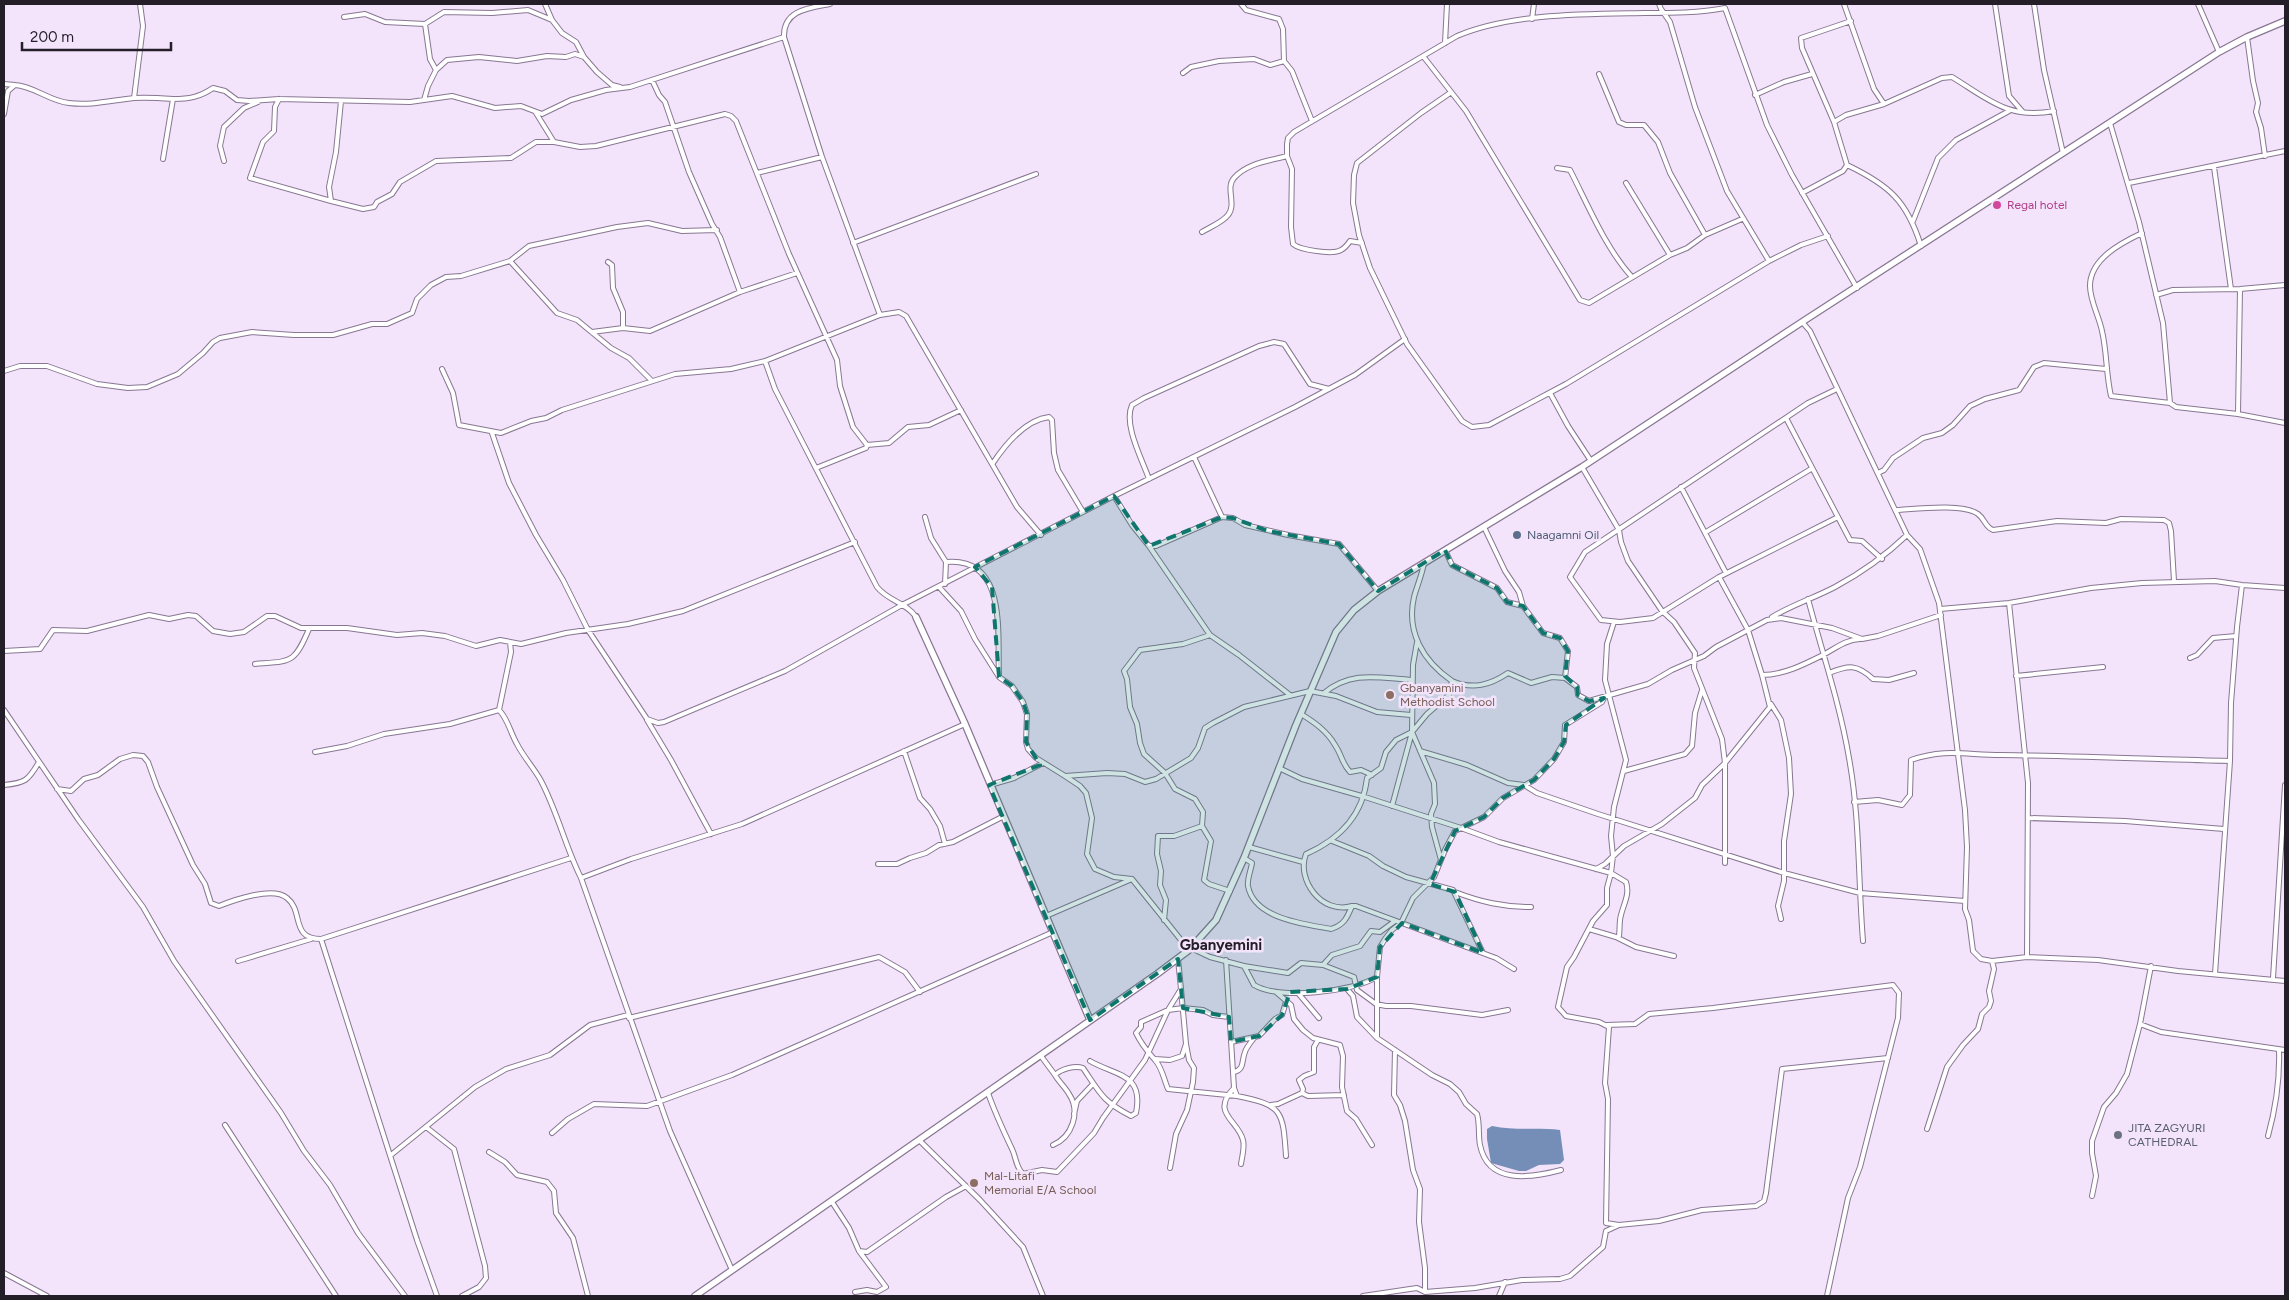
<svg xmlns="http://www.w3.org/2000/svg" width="2289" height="1300" viewBox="0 0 2289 1300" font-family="Figtree,sans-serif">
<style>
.water{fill:#748eb7}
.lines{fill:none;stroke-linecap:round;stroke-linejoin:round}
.street-casing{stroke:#887791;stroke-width:6}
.secondary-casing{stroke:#887791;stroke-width:8}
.street{stroke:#fff;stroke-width:4}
.secondary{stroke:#fff;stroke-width:5.5}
.marked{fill:#0f766e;fill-opacity:0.2;stroke:#0f766e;stroke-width:4;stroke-dasharray:10 6;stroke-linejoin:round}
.hotel-dot{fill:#d1479c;stroke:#f3e4fc;stroke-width:2}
.service-dot{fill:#5c6f8a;stroke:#f3e4fc;stroke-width:2}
.education-dot{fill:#8d6e63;stroke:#f3e4fc;stroke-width:2}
.worship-dot{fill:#6b7280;stroke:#f3e4fc;stroke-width:2}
.labels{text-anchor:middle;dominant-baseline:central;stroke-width:5;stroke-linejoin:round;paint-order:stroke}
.hotel-label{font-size:12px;fill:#b23c85;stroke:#f3e4fc;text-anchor:start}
.service-label{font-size:12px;fill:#4e5e75;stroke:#f3e4fc;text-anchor:start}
.education-label{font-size:12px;fill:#785e54;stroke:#f3e4fc;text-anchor:start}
.worship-label{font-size:12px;fill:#5b616d;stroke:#f3e4fc;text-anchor:start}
.quarter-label{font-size:15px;font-weight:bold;fill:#241e28;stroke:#f3e4fc}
</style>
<rect width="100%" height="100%" fill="#f3e4fc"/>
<path class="water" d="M1492,1126C1515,1131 1538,1127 1560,1130L1564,1160L1560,1164L1539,1165L1526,1171H1519L1491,1163L1487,1139V1129Z"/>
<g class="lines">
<defs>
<path id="street" d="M545,4L552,20L562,33L576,42L584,57L597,72L612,85L620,87
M1241,4L1246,10L1279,19L1283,29L1284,61L1292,71L1312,121
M1659,4L1661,9L1670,22L1695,107L1727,191L1769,261
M1844,4L1874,89L1884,104
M1995,4L2009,96L2022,111
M2034,4L2044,70L2063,153
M2198,4L2219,52
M344,17L365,14L385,22L425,24L444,12L492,13L528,10L552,20
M1532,19L1534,4
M425,24L430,59L436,70
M784,37L822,157L880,315
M2247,37L2253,81L2258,103L2256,112L2261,128L2265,156
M1445,43L1447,4
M1423,56L1466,111L1580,300L1589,303L1670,255L1687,248L1705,235L1742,219
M1183,73L1191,67L1219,61L1254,59L1270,65L1284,61
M1599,74L1619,122L1626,125H1644L1658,142L1670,173L1705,235
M652,80L659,95L665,102L689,172L712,224L720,237L740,292
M4,84L15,85
M1450,93L1421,113L1357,163L1354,175L1353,203L1359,235L1370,268L1407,344L1462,421L1472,427L1489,425L1566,384L1769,261L1801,245L1828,236
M1755,95L1784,82L1812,74
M134,98L143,26L140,4
M279,99L275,107L274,131L263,142L250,178L331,201
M424,100L428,86L436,70L447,60L479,57L517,61L547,56L566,57L575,54L584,57
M341,101L336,152L329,187L331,201L363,209L374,207L377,202L392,194L400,182L436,161L511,158L536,142H554
M536,113L554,142L580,147L596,146L725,114L731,116L736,121L789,254L837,360L840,386L853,427L867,445L866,448L816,468
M4,114L8,91L15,85C34,86 49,101 69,103C91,106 113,100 134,98C147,97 160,98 173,99
M1834,122L1846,115L1884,104L1942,78L1952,77C1988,99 2009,120 2054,111
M2110,123L2139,222L2163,323L2170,403
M163,159L173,99C189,99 200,97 213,88L225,91L237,100L249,101L279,99L410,102L452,96L495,108L521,106L542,114L571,100L606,90L630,87L784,37C783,10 809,8 830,4
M224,161L220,146L224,127L244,108L258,102
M1847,165C1889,185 1907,201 1921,246
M2214,167L2231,289
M1557,168L1570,170C1588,205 1606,249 1632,277
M757,173L822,157
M1626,183L1670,255
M2129,183L2285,151
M1802,193L1843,171L1847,165L1834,122L1802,48L1801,38L1851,21
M1913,221L1938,158L1956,140L2009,111
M1202,232C1210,227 1223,222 1228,215C1237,204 1225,188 1234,178C1247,163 1269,161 1287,156
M2142,233C2121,243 2090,259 2090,286C2090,301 2099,316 2102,331C2107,352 2106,375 2111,396L2170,403L2176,407L2238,414L2285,423
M853,243L1036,174
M1362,243L1350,241C1348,244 1345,248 1341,250C1333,255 1300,250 1293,244L1291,227L1292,169L1287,156V144L1288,138L1294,132L1457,36C1511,13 1587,14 1645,13C1672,13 1699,13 1725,8L1767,125L1792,175L1857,288
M510,261L557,313L577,320L611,348L629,358L651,380
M608,262L612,265L613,288L623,312V328
M2156,295L2173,290L2240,289L2285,285
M1802,322L1810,331L1907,535L1920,549L1939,603L1965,810L1967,847L1965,909L1969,920L1973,951L1981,959L1992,961L2027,957L2098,960L2178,971L2285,981
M592,332L623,328L650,331L740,292L797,273
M765,361L775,389L877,587C888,601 907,603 916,617
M442,369L453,393L459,425L501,433L531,421L546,418L562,410L675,374L731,369L765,361L880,315L899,312L906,316L1017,507L1041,535
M4,371L20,366H47L97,384L128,388L147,387L178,374L203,353L213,342L220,338L252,332L294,335H333L372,324H387L412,313L417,299L431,285L446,277L461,276L510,261L529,246L617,227L648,223L682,231L717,230
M1837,389L1808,403L1585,552L1570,577L1601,620L1620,622L1653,618L1719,577L1838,517
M1550,393L1568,426L1591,461
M2238,414L2240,289
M1786,418L1850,540L1862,541L1882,559
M492,433L509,483L536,535L563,580L588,630L647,719L658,723L664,722L785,671L902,605L1114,496L1132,525L1149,546H1156L1222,517L1233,518L1245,525L1288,535L1339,544L1378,591
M867,445L889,443L908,427L929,425L961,410
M1194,457L1222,517
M993,463C1005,445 1025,420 1049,417L1052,420L1054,453L1058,470L1083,512
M1582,467L1619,530L1621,542L1628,561L1662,611L1674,622L1695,653L1694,668L1722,739L1725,763V863
M1878,473L1884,470L1893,458L1923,438L1942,433L1953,425L1970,406L1985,399L2019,390L2034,367L2044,363L2106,369
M1149,479C1142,459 1123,424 1132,405L1144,398L1259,346L1274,342L1284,344L1310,384L1329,389
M1681,487L1726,573
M1114,496L1295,407L1355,375L1405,339
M1897,510C1915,509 1963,503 1978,514C1985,519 1985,527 1993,530L2057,521L2106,523L2121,519L2164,520L2169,523L2171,531L2174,581
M925,517L931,538L946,562C1008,556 997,635 999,675
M1484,527L1505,571L1519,592L1523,606L1543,633L1560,638L1568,651L1565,678
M1706,532L1811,469
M1149,546L1210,635L1239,655L1290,695
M1445,550L1452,565L1497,588L1507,602L1523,606
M1719,577L1748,630L1762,675
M945,584L946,562
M939,587L961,611L975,639L999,677L1012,686L1023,702L1027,714L1026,742L1028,749L1036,758L1065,776L1107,773L1125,774L1145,782L1156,779L1191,758L1198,748L1205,728L1213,723L1244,707L1310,691L1336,696L1377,712L1411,715
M1808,599C1822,652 1840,704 1849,758C1860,818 1858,880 1863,941
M2009,603L2028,783L2027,957
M1940,609L2009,603L2091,588L2142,583L2215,581L2242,585L2285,588
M1772,617C1792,605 1814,598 1835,587C1863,572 1885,556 1907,535
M1614,622L1607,644L1605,680L1626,760L1614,807L1611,836L1613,856L1611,873L1607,888V905L1593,921L1574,957L1567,967L1558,1007L1566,1016L1599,1022L1609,1027L1605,1083L1608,1099L1606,1223L1619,1225
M1210,635L1183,644L1140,650L1124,671L1127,679L1130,707L1137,724L1140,743L1144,754L1165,773L1175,789L1195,799L1203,812L1202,826L1211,841L1204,880L1209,884L1230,891
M1417,642L1413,665L1412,732L1434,783L1435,804L1431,814L1432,827L1441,860
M4,651L40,649L53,630L87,631L149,615L169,619L188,615L196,616L213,631L230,634L244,632L267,616H275L301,628H347L397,635L422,633L445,636L476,646L500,640L521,644L566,633L628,624L683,611L855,542
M2190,658L2197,655L2213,638L2236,636
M255,664C292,661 294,664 309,629
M1829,673C1849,665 1857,664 1873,679L1889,680L1914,673
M2016,676L2103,667
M1452,681C1473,690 1490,685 1508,673L1531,683L1552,677L1565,678L1577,687L1578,695L1589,701L1648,684L1672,670L1704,656L1716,647L1767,620L1781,618L1832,628L1862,639L1878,636L1941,615
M1324,693C1352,670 1379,678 1412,680
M1771,704L1781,720L1789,758L1791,794L1784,841V881L1778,906L1781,919
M4,710L78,819L143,907L174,961L281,1113L304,1151L330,1185L358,1233L405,1296
M499,710L511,652L510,642
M1301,714C1314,722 1327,731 1335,745C1342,755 1341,762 1350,772L1361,770L1372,775
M647,720L671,760L711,834
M904,751L920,798L930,809L940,826L945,844
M1420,751L1467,765L1508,783L1524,785L1537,793L1598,814L1784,873L1860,893L1965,901
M315,752L347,746L384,734L450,724L499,710C508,719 510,732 517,744C523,756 533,767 540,779C557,810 565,846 581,878L670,1131L732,1270
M1279,768L1302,779L1365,797L1461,828L1499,842L1611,873L1626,882C1630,894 1624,903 1621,915C1619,921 1620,929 1619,936
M1624,771L1685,754L1692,746L1695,713L1702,690
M1065,776L1080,786L1086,793L1092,818L1087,854L1095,869L1114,877L1132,879L1189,950
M4,785C25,783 28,781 39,762
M990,785L1014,778L1043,763
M57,789L71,791L84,779L98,775L120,759L133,755L143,756L148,762L157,787L193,865L205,884L211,903L219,906C234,900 273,886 287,898C304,911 290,939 321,939L571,858
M1854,802L1878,800L1902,805L1910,795L1911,760C1946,748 1966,755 2001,755C2077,756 2153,759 2230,761
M1392,806L1412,732
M2028,818L2125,821L2224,829
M1332,841L1369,856L1383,866L1406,877L1453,890L1483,953
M1249,847L1303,862
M1244,858L1252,863C1251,870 1247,879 1248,886C1254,919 1305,924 1331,929C1344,925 1347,918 1352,906H1356L1496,958L1514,969
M878,864H897L910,858L926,853L939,845L953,842L1004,816
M1596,869L1605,864L1624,846L1662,824L1695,798L1702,785L1725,763L1770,707L1762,675C1783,675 1803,665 1821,656C1835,649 1844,640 1860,639
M581,878L631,859L742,824L965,724
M1455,892C1481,902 1503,907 1531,907
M1352,906C1321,915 1296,879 1306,854C1340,839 1363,815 1367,778L1381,768L1386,752L1396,740L1412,732L1427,714L1449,695L1452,681C1423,661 1406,632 1414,597C1417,586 1422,575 1424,563
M1046,916L1132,879
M1164,920L1166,900L1160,885L1161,871L1157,854L1158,836H1174L1202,826
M1589,929L1616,937L1636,947L1674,956
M321,939L417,1240L437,1296
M1191,948L1210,957L1244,966L1254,985C1280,1000 1352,992 1377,977
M1226,960L1234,1088L1237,1096C1282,1105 1283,1110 1286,1156
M238,961L311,939
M1323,965L1354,977L1357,990L1376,1004L1386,1006H1411L1482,1015L1508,1010
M1244,966L1288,973L1301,963L1323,965L1332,955L1360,946L1371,931L1380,932L1395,921
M2215,974L2230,761L2231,703L2237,627L2242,585
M2273,978L2285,785
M1347,989L1353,996L1357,1017L1377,1038L1432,1075L1450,1084L1459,1092L1466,1104L1477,1114C1480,1124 1478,1135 1480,1145C1488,1185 1531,1178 1561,1170
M1276,992L1291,1005L1294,1019L1303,1030L1313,1038L1340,1045L1343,1056L1342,1087L1347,1111L1356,1119L1372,1145
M1298,993L1319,1018
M1229,1017L1213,1015L1203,1010L1183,1008L1168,1010L1141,1022V1027L1136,1033C1141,1044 1147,1051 1155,1060C1162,1067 1164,1080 1168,1089L1237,1096
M629,1018L879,957L905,972L920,992
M2140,1024L2161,1032L2285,1050
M1607,1025L1635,1024L1649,1014L1713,1008L1893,985L1899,993L1898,1018L1860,1167L1848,1198L1827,1296
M1377,1038V977L1380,947L1385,939L1392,930L1401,923L1413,898L1434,877L1445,850L1455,831L1484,817L1503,798L1534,780L1554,759L1564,742L1565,725L1602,702L1604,698
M1231,1042L1259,1036L1275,1019L1282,1015L1286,1002
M1041,1056L1055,1075C1061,1069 1075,1065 1083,1068C1100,1093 1102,1101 1131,1116L1136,1113C1144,1073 1116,1076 1090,1061
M1155,1059L1170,1060L1182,1056L1186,1044L1181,989
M1234,1072C1245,1069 1241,1062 1245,1052C1246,1048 1251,1042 1254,1038
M1234,1088C1210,1113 1238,1120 1243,1140C1245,1147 1242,1157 1241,1164
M988,1093C995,1113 1003,1130 1012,1149C1016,1157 1016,1168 1023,1174L1042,1170L1057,1172L1094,1133L1103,1118L1145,1060L1168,1010L1181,989L1178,959
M1302,1093L1308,1096L1344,1095
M1271,1105L1278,1104L1302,1093L1303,1089L1299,1080L1304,1076L1314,1072V1047L1318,1040
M1074,1114L1077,1101L1092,1085
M225,1125L336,1296
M426,1127L454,1149L485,1266L486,1278L479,1287L462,1296
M1927,1129L1947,1067L1963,1045L1978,1029L1982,1014L1989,1007L1991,1001L1989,991L1994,969L1992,961
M552,1133L568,1119L594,1104L647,1106L732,1075L1053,932
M2268,1136C2276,1107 2280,1080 2279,1050
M920,1141L980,1200L1023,1247L1043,1296
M1053,1145C1072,1137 1081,1112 1069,1094C1065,1087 1059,1082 1055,1075
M489,1152L505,1162L517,1175L547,1182L554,1191L556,1213L573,1238L588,1296
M391,1155L475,1087L506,1069L550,1055L590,1025L628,1015
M1170,1168L1176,1134L1187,1110L1193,1082L1194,1068L1189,1060L1186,1044
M2092,1196L2096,1176L2092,1153V1141L2104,1107L2116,1093L2127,1074L2140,1024L2151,966
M832,1202L849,1228L859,1251L867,1252L946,1197L966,1186
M4,1273L47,1296
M855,1292L867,1290L877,1292L886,1287L859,1251
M1425,1292L1475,1288L1522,1280L1560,1279L1570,1276L1603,1247L1606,1231L1619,1225L1659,1221L1702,1210L1756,1206L1764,1201L1766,1193L1782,1069L1888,1058
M1363,1296L1410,1289L1417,1288L1425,1292V1268L1419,1222L1420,1189L1413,1170L1405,1121L1400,1105L1394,1095L1395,1050
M1499,1296L1505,1282"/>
<path id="secondary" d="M916,617L965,724L1090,1020
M695,1296L1157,974L1189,950L1216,920L1244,858L1296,725L1336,632L1354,610L1378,591L1582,467L1802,322L2219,52L2247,37L2285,21"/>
</defs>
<use href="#street" class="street-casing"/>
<use href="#secondary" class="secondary-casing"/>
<use href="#street" class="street"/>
<use href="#secondary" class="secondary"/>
</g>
<path class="marked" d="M1114,496L1149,546L1222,517L1233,518L1268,531L1339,544L1378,591L1445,550L1452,565L1497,588L1507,602L1523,606L1543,633L1560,638L1568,651L1565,676L1577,687L1578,695L1589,701L1604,698L1566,725L1564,742L1554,759L1534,780L1503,798L1484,817L1455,831L1430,884L1455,892L1483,953L1402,923L1380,947L1377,977L1347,989L1290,992L1282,1015L1259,1036L1231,1042L1229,1017L1183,1008L1178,959L1090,1020L989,785L1040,765L1026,742L1027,714L1023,702L1012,686L999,677L992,587L975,567Z"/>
<circle class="hotel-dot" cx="1997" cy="205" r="5"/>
<circle class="service-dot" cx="1517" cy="535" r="5"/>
<g class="education-dot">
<circle cx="1390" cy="695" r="5"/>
<circle cx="974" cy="1183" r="5"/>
</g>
<circle class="worship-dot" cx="2118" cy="1135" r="5"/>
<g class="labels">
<g class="hotel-label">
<text x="2007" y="205">Regal hotel</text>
</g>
<g class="service-label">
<text x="1527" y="535">Naagamni Oil</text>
</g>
<g class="education-label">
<text x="1400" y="688">Gbanyamini<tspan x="1400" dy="14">Methodist School</tspan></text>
<text x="984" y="1176">Mal-Litafi<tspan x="984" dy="14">Memorial E/A School</tspan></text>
</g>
<g class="worship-label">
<text x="2128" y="1128">JITA ZAGYURI<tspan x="2128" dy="14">CATHEDRAL</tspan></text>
</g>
<g class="quarter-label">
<text x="1221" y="945">Gbanyemini</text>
</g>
</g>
<rect width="2289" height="1300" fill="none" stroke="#241e28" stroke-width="10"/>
<path d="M22 42v8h149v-8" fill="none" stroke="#241e28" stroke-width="2.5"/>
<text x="30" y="42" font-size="15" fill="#241e28" stroke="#f3e4fc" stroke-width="4" paint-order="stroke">200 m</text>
</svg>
